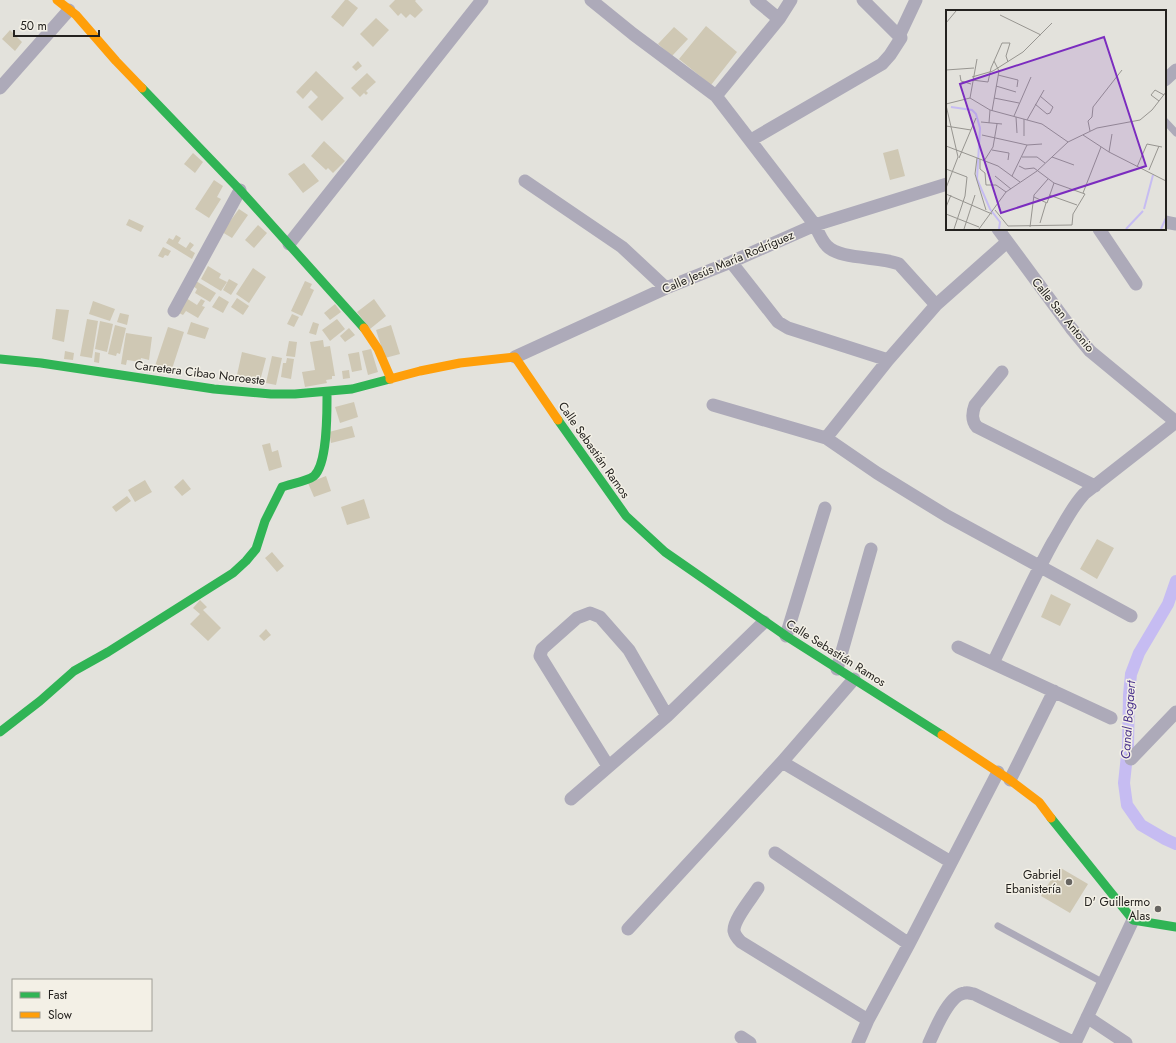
<svg xmlns="http://www.w3.org/2000/svg" width="1176" height="1043" viewBox="0 0 1176 1043" font-family="Jost,sans-serif">
<style>
.lines{fill:none;stroke-linecap:round;stroke-linejoin:round}
.canal{stroke:#c6bcf2;stroke-width:12}
.building{fill:#cfc8b4}
.lane{stroke:#adaab9;stroke-width:7}
.street{stroke:#adaab9;stroke-width:13}
.fast{stroke:#30b455;stroke-width:9}
.slow{stroke:#ff9f0a;stroke-width:9}
.poi-dot{fill:#676561;stroke:#f3f0e6;stroke-width:1.5}
.labels{text-anchor:middle;dominant-baseline:central;stroke-width:3;stroke-linejoin:round;paint-order:stroke}
.street-label{font-size:12px;fill:#24221f;stroke:#f3f0e6}
.poi-label{font-size:12px;fill:#24221f;stroke:#f3f0e6;text-anchor:end}
.water-label{font-size:13px;font-style:italic;fill:#4b338e;stroke:#f3f0e6}
.inset-river{fill:none;stroke:#c6bcf2;stroke-width:2}
.inset-road{fill:none;stroke:#979590;stroke-width:1}
.view{fill:#7b2cbf;fill-opacity:0.15;stroke:#7b2cbf;stroke-width:2}
.inset-edge{fill:none;stroke:#24221f;stroke-width:2}
</style>
<rect width="100%" height="100%" fill="#e3e2dc"/>
<g class="lines">
<path class="canal" d="M1176,581L1168,604L1139,653L1131,674L1129,695L1128,746L1124,783L1127,805L1141,825L1165,839L1176,844"/>
</g>
<path class="building" d="M345,0H348L358,8L343,27L331,17Z
M395,0H416L415,1L423,10L415,18L410,14L406,18L401,13L398,16L389,6Z
M376,18L389,30L373,47L360,34Z
M706,26L737,52L711,85L679,59Z
M674,27L688,39L672,56L658,44Z
M10,30L22,42L15,51L2,39Z
M358,61L362,66L356,71L352,67Z
M316,71L344,98L322,121L308,107L318,97L311,90L303,99L296,92Z
M367,73L376,82L366,91L368,93L366,95L364,93L360,97L351,88Z
M324,141L345,161L333,173L328,168L326,170L311,156Z
M898,149L905,176L890,180L883,153Z
M193,153L203,162L195,173L184,164Z
M304,163L319,181L303,193L288,174Z
M214,180L223,186L217,197L221,199L209,218L195,209Z
M239,209L248,215L232,238L222,232Z
M129,219L144,226L141,232L126,225Z
M258,225L267,233L254,248L245,240Z
M176,235L181,238L178,243L186,248L190,242L194,245L190,250L195,253L192,259L166,243L169,238L173,240Z
M163,247L171,251L168,256L165,255L163,258L158,256Z
M208,266L221,274L219,278L227,282L221,291L201,279Z
M253,268L266,277L249,303L236,294Z
M229,279L238,284L231,295L223,290Z
M196,281L216,293L210,302L195,293L197,289L193,286Z
M305,281L312,284L310,288L314,290L302,316L291,311Z
M219,296L229,302L223,313L212,307Z
M186,298L197,305L201,299L205,301L202,306L205,307L198,318L186,311L183,315L177,312Z
M237,298L249,306L243,315L231,307Z
M374,299L386,316L370,329L357,312Z
M93,301L115,309L110,321L89,314Z
M335,304L341,312L330,320L324,313Z
M56,309L69,310L64,342L52,339Z
M120,313L129,315L127,325L117,322Z
M292,314L299,317L294,327L287,324Z
M87,319L98,321L92,358L80,356Z
M337,319L345,329L330,341L322,330Z
M100,321L113,324L107,352L95,349Z
M191,322L209,328L205,339L187,334Z
M313,322L319,324L316,335L309,333Z
M115,325L126,328L120,354L117,353L116,356L108,354Z
M391,325L400,354L385,358L376,330Z
M168,327L184,332L171,372L155,366Z
M349,328L355,335L345,342L340,336Z
M126,333L152,337L149,360L141,358L140,362L127,360L126,365L121,364Z
M323,340L324,347L330,346L335,376H332V379L326,380L327,383L305,387L302,372L315,370L310,342Z
M289,341L297,342L295,357L286,356Z
M371,349L378,372L368,375L362,351Z
M65,351L74,353L73,360L64,359Z
M95,352L100,353L99,363L94,362Z
M242,352L266,358L260,381L237,375Z
M359,352L362,370L352,372L348,354Z
M272,356L282,358L276,385L266,383Z
M287,358L294,359L291,379L281,377L283,363H286Z
M349,370L350,378L343,379L342,371Z
M354,402L358,417L340,423L335,407Z
M352,426L355,437L331,443L329,432Z
M270,443L272,452L278,450L282,467L269,471L262,445Z
M326,476L331,491L314,497L308,483Z
M183,479L191,489L182,496L174,487Z
M145,480L152,492L135,502L128,490Z
M127,496L131,501L116,512L112,507Z
M364,499L370,518L347,525L341,507Z
M1097,539L1114,548L1097,579L1080,569Z
M272,552L284,566L277,572L265,558Z
M1051,594L1071,604L1060,626L1041,617Z
M200,600L207,607L203,610L221,628L208,641L190,624L200,614L193,608Z
M266,629L271,635L264,641L259,636Z
M1059,867L1088,884L1070,913L1041,896Z"/>
<g class="lines">
<path class="lane" d="M1165,121L1176,133
M998,926L1104,983"/>
<path class="street" d="M591,0L633,34L716,96L815,225C818,232 822,241 827,246C840,260 880,256 899,264L936,305
M756,0L779,19
M863,0L901,38
M1165,80L1176,70
M0,88L69,10
M716,96L779,19L791,0
M751,140L882,64L890,55L901,38L900,34L916,0
M525,181L622,247L666,288
M1165,222L1176,224
M998,229L1071,328L1090,351L1176,422
M1099,229L1136,284
M289,244L482,0
M731,262L778,322L788,328L888,360
M174,311L240,190
M515,357L666,288L731,262L815,225L947,184
M1002,372L975,405C972,413 971,420 977,427L1095,486
M713,405L826,438L877,473L947,516L1131,616
M826,438L888,360L936,305L1007,242
M786,636L825,508
M958,647L1111,718
M993,663C1013,622 1031,582 1053,542C1063,526 1071,508 1084,494L1176,422
M837,669L871,549
M1131,759L1176,712
M782,762L951,862
M608,766L540,656L542,649L577,618L590,613L600,617L629,650L667,716
M1010,780L1054,691
M571,799L667,716L764,622
M775,853L909,944
M758,888C752,898 733,920 734,931C735,936 738,939 741,942L868,1020
M628,929L782,762L854,679
M1087,1017L1126,1043
M741,1037L750,1043
M858,1043L868,1020L909,944L998,772
M929,1043C935,1030 949,994 965,993C968,992 972,994 974,994L1075,1043
M1075,1043L1133,920"/>
<path class="fast" d="M142,88L240,190L364,328
M0,359L41,363L214,389L271,394H295L352,389L390,379
M558,420L626,516L665,552L786,636L942,735
M0,732L40,701L74,671L108,652L233,573L246,561L256,549L265,521L282,487C290,484 308,481 314,476C328,463 327,411 327,392
M1051,818L1133,920L1176,927"/>
<path class="slow" d="M57,0L76,15L116,61L142,88
M364,328L378,349L391,379
M390,379L420,371L460,363L515,357L558,420
M942,735L1010,780L1039,802L1051,818"/>
</g>
<g class="poi-dot">
<circle cx="1069" cy="882" r="4"/>
<circle cx="1158" cy="909" r="4"/>
</g>
<g class="labels">
<g class="street-label">
<text transform="translate(728 262) rotate(-23)">Calle Jesús María Rodríguez</text>
<text transform="translate(1063 315) rotate(51)">Calle San Antonio</text>
<text transform="translate(200 373) rotate(7)">Carretera Cibao Noroeste</text>
<text transform="translate(594 450) rotate(55)">Calle Sebastián Ramos</text>
<text transform="translate(836 653) rotate(32)">Calle Sebastián Ramos</text>
</g>
<g class="poi-label">
<text x="1061" y="875">Gabriel<tspan x="1061" dy="14">Ebanistería</tspan></text>
<text x="1150" y="902">D' Guillermo<tspan x="1150" dy="14">Alas</tspan></text>
</g>
<g class="water-label">
<text transform="translate(1128 720) rotate(-86)">Canal Bogaert</text>
</g>
</g>
<g transform="translate(946 10)">
<rect width="220" height="220" fill="#e3e2dc"/>
<path class="inset-river" d="M5,97L26,100L30,104L34,118L31,169L44,199L54,212L53,219M198,199L207,165M180,219L197,201M215,219L220,208"/>
<path class="inset-road" d="M54,5L95,25M0,13L10,1M0,60L28,58M14,65L15,71L25,74M52,65L72,70L71,77M26,67L47,61L77,42L106,13M26,70L42,72L45,58L56,33H64L60,46L62,52M50,76L70,82M24,88L31,49M48,88L73,93M213,91L205,85L209,80L218,85M0,94L24,88L44,100L96,114L122,132L151,118L194,110L206,100L220,82M89,94L101,104L104,103L107,97L94,86M0,95L12,147L0,178M46,101L53,61L48,51M68,106L85,67M70,107L71,123M78,109V126M81,110L98,80M35,112L56,114M43,113L44,100M0,116L25,120M144,121L142,111L146,107L147,97L176,60M36,125L81,135L96,134M137,125L163,142L220,171M0,136L52,156L74,172M46,140L63,143L62,150M163,142L166,124M76,147H91L99,153M106,147L128,155M13,148L30,108M31,148L29,164L40,200M34,149V159L39,163L40,175H50L60,182M38,151L47,137L51,114M191,157L201,134L216,137M0,159L21,167L19,186L8,219M203,160L213,136M49,166L65,179M66,166L81,135M137,183L155,137M0,184L46,204M103,185L131,195M88,187L101,193L108,173M0,197L5,185M49,200L62,216L126,215L127,204L139,184L108,173L88,158L79,159L73,156M0,204L33,217M94,213L100,193M84,217L88,185L102,169M18,219L29,185M33,219L60,182L91,161L122,132"/>
<path class="view" d="M158,27L200,156L55,203L14,74Z"/>
<rect width="220" height="220" class="inset-edge"/>
</g>
<rect x="12" y="979" width="140" height="52" fill="#f3f0e6" stroke="#a09e96"/>
<rect x="20" y="992" width="20" height="6" fill="#30b455" stroke="#a09e96"/>
<text x="48" y="999" font-size="12" fill="#24221f">Fast</text>
<rect x="20" y="1012" width="20" height="6" fill="#ff9f0a" stroke="#a09e96"/>
<text x="48" y="1019" font-size="12" fill="#24221f">Slow</text>
<path d="M14 30v6h85v-6" fill="none" stroke="#24221f" stroke-width="2"/>
<text x="20" y="30" font-size="12" fill="#24221f" stroke="#f3f0e6" stroke-width="3" paint-order="stroke">50 m</text>
</svg>
